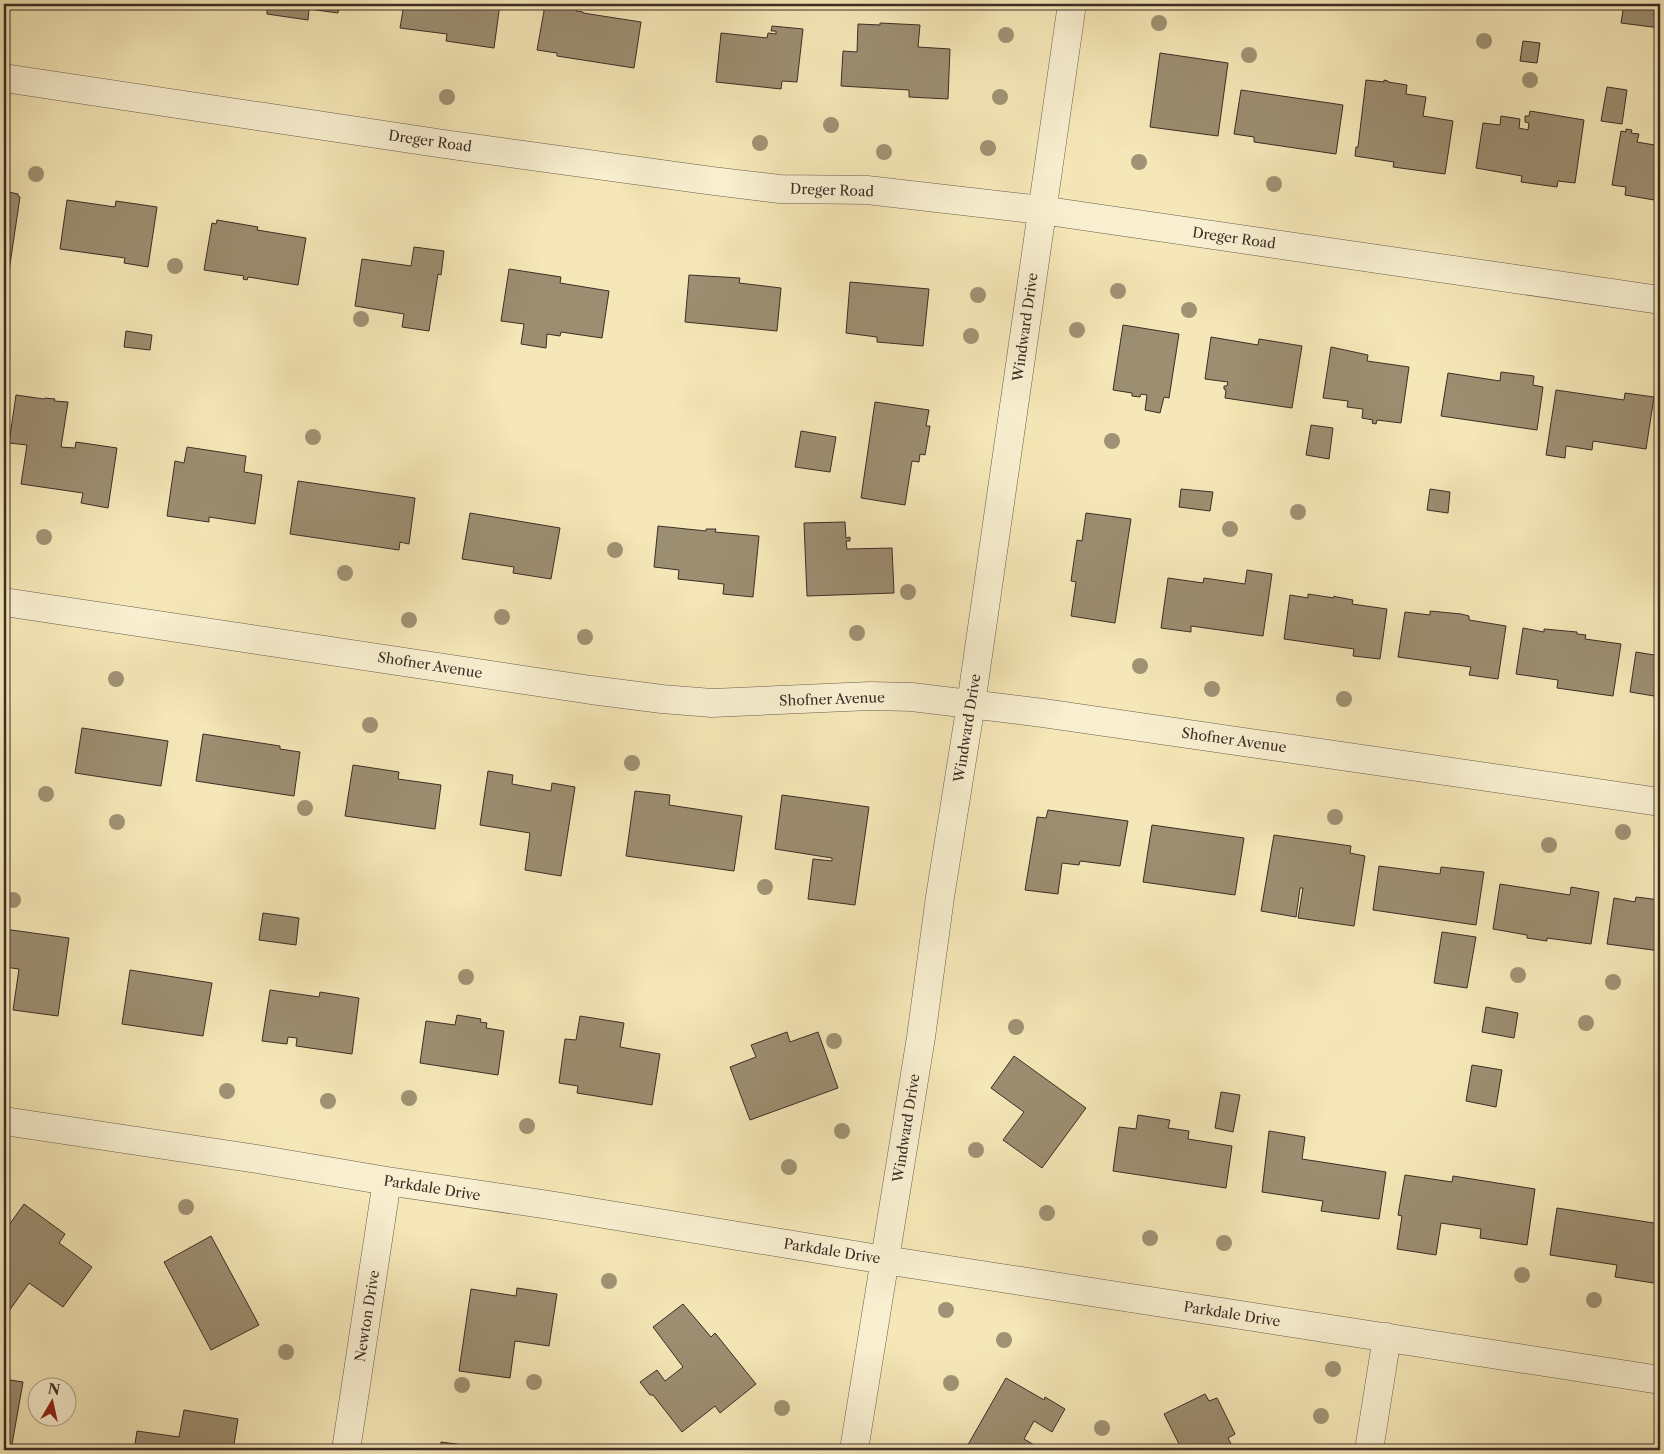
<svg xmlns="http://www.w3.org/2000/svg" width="1664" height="1454" viewBox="0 0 1664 1454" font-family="'Libre Caslon Text',serif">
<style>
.building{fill:#9c8e71;stroke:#3c2d26}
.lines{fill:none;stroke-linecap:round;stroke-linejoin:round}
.minor-casing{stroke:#6a5c4a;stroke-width:29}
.minor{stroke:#f8efd0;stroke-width:28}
.tree{fill:#a09274}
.labels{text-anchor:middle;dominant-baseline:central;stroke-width:5;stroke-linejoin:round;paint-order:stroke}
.street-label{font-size:14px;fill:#3c2d26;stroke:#f8efd0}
</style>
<rect width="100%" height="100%" fill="#f5e7b7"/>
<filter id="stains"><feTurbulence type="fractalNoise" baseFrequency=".004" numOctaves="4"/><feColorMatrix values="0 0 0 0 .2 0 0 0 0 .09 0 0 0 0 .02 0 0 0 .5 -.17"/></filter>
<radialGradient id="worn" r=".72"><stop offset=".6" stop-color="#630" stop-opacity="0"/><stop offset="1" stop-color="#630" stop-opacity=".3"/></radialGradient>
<path class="building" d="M179,4H201L200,7Z
M267,4H339L338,13L309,9L308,20L267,14Z
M404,4H500L494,48L446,41L447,34L400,28Z
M543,4H577L576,11L583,12V13L641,22L634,68L557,56V53L537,50L544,11Z
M1624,4H1660V28L1621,23Z
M880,23L920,25L918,47L950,49L948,99L909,97V90L841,86L843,51L857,52L858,24L880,25Z
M772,26L803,29L797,82L782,81L781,89L716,82L721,33L767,38L768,33L776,34V31H771Z
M1523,41L1540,43L1537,63L1520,61Z
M1160,53L1228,63L1218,136L1150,127Z
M1366,80L1384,82V80L1388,81V82L1407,85L1406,94L1426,97L1423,116L1453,121L1445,174L1393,167L1394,162L1355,156L1356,147H1358Z
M1607,87L1627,90L1622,124L1601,121Z
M1241,90L1343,105L1336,154L1254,142V137L1234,134Z
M1530,111L1584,120L1575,183L1558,181L1557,187L1521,182L1522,176L1476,168L1483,123L1500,125L1501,116L1520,119L1519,128L1528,130L1529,123L1525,122V116H1529Z
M1626,129L1632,130L1631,133L1639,134L1637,142L1660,146V201L1625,195L1626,187L1612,185L1621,131L1626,132Z
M4,191L18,194V196L20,197L9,271L8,273H4Z
M67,200L115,207L116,201L157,207L148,267L124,263L125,258L60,249Z
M217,220L258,227L257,230L306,238L298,285L248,277L247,280L243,279L244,276L204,270L212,223L216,224Z
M414,247L444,251L441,275L438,274L429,331L402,327L404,314L355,306L362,259L411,266Z
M509,269L561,277L560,283L609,291L602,338L561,332L560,336L547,334L546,348L521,344L524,324L501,321Z
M689,275L740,278L739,283L781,288L777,331L685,322Z
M850,282L929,289L923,346L877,342V337L846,333Z
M1123,325L1179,334L1169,398L1164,397L1160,413L1145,410L1147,395L1141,394L1140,397L1132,396V393L1113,390Z
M126,331L152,335L150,350L124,347Z
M1211,337L1258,345L1259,339L1302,346L1292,408L1225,398L1226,390L1224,389V386H1227L1228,382L1205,379Z
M1331,347L1368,355L1367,361L1409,367L1401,423L1377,420L1376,424L1372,423L1373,420L1362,418L1363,409L1347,407L1348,401L1323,398Z
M1501,372L1534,376L1533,385L1543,387L1537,430L1441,416L1448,373L1500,381Z
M1556,390L1624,400L1625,393L1654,397L1646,449L1593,441L1592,450L1566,446L1565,458L1546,455Z
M16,395L44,399L45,398L55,399L54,401L68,402L61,447L75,448L76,442L117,448L108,508L81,503L83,493L21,484L27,445L9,443Z
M875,402L929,410L926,426H930L925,455L920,454L919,462L912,461L905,505L861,498Z
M1311,425L1333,428L1329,459L1306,455Z
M801,431L836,437L830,472L795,467Z
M187,447L246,456L244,472L262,475L255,524L209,517V522L167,516L175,461L184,463Z
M298,481L415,498L409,544L400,542L399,550L290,534Z
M1181,489L1213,492L1210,511L1179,507Z
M1430,489L1450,492L1448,513L1427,510Z
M470,513L560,528L551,579L513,573L514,567L462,559Z
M1086,513L1131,519L1115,623L1071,616L1076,582L1071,581L1077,540L1082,541Z
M845,522L846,538L850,537V541H846L847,549L892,548L894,593L807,596L804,523Z
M658,526L706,531V529H716L715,532L759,536L753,597L723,594L724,584L678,579L679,570L654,567Z
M1247,570L1272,574L1263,636L1191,626V632L1161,628L1168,578L1203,583L1204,578L1245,584Z
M1308,594L1334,598V596L1337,597L1353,600L1352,604L1387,609L1380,659L1353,656L1354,649L1284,639L1290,595L1308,598Z
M1430,611L1461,614L1469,616V620L1506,626L1498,679L1469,675L1471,667L1398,657L1405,612L1430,615Z
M1523,628L1544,632V629L1577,632V634L1586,635L1585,639L1621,644L1613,696L1557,688L1558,680L1516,674Z
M1636,652L1660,656V697L1630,692Z
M4,710L8,711L4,742Z
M82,728L168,741L161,786L75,773Z
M203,734L280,746V749L300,752L294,796L196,781Z
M353,765L399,772L398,779L441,785L435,829L345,816Z
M488,771L513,775L512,784L551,791L552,783L575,787L561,876L525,870L530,833L480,825Z
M635,791L670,795L669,805L742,816L734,871L626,856Z
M782,795L869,807L855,905L808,899L813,859L832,861V858L775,849Z
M1048,810L1128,821L1120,866L1080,861L1079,865L1062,863L1058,894L1025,890L1037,817L1046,818Z
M1152,825L1244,838L1235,895L1143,882Z
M1274,835L1351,846L1350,853L1365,856L1354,926L1298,918L1303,888H1300L1296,917L1261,911Z
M1379,866L1440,874L1441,867L1484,872L1476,925L1373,910Z
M1500,884L1570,895L1571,887L1599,892L1591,944L1547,938V941L1527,938V935L1493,929Z
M1636,897L1660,900V951L1607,944L1614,898L1635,902Z
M263,913L299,918L296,945L259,940Z
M4,929L69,938L58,1016L13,1010L19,969L4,967Z
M1442,932L1476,937L1467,988L1434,983Z
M130,970L212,983L203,1036L122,1024Z
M270,990L319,997L320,992L359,998L352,1054L296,1046L297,1038L288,1037L287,1044L262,1041Z
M1486,1007L1518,1013L1514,1038L1482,1032Z
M457,1015L481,1019L480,1022L487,1023L486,1028L504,1031L498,1075L420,1063L426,1021L455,1025Z
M580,1016L624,1023L620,1047L660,1054L652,1105L577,1093L578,1086L559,1083L565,1039L576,1040Z
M787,1032L790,1042L818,1032L838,1088L750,1120L730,1067L756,1057L751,1045Z
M1014,1056L1086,1108L1042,1168L1003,1140L1024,1112L991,1088Z
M1472,1065L1502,1070L1496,1107L1466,1101Z
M1221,1092L1240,1095L1233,1132L1215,1128Z
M1138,1115L1170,1120L1168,1128L1189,1131L1188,1139L1232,1146L1226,1188L1113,1171L1119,1127L1136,1129Z
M1269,1131L1305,1137L1302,1159L1386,1172L1379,1219L1321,1211L1323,1201L1262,1192Z
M1405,1175L1452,1182L1453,1176L1535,1189L1527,1245L1480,1238L1481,1229L1441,1223L1436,1255L1397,1249L1402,1216L1398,1215Z
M24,1204L65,1234L59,1243L92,1267L63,1307L29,1283L4,1318V1232Z
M1557,1208L1660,1224V1284L1615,1277L1617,1265L1550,1255Z
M211,1236L259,1325L211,1350L164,1262Z
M517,1288L557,1294L549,1346L515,1341L510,1378L459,1371L471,1289L516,1296Z
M683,1304L711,1337L715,1333L756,1384L720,1413L715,1406L682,1432L653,1395H650L640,1382L657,1370L665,1381L683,1367L653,1327Z
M1006,1378L1044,1400L1045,1397L1065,1409L1052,1432L1034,1421L1024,1439L1043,1450H965Z
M4,1379L23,1382L11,1450H4Z
M1205,1394L1209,1401L1217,1398L1235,1434L1228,1438L1234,1450H1182L1164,1414Z
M184,1410L238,1419L233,1450H134L137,1431L179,1437Z
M441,1442L494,1449V1450H440Z"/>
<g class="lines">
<defs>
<path id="minor" d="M4,78L444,144L713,181L780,189L867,190L1041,210L1660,300
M4,602L591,690L662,699L712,703L870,696L912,697L1043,713L1660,802
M4,1121L257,1159L387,1181L549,1205L885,1260L1660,1380
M346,1450L387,1181
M854,1450L921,1037L940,897L971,704L1072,4
M1369,1450L1387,1337"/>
</defs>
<use href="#minor" class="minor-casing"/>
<use href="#minor" class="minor"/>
</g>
<g class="tree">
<circle cx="1159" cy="23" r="8"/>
<circle cx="1006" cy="35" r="8"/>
<circle cx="1484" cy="41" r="8"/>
<circle cx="1249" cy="55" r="8"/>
<circle cx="1530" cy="80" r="8"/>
<circle cx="447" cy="97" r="8"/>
<circle cx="1000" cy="97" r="8"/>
<circle cx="831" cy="125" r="8"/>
<circle cx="760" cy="143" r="8"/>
<circle cx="988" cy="148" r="8"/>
<circle cx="884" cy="152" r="8"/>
<circle cx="1139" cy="162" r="8"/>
<circle cx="36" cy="174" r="8"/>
<circle cx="1274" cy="184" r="8"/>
<circle cx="175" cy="266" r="8"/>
<circle cx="1118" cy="291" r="8"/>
<circle cx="978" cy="295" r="8"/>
<circle cx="1189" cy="310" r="8"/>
<circle cx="361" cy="319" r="8"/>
<circle cx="1077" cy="330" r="8"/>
<circle cx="971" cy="336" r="8"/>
<circle cx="313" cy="437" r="8"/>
<circle cx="1112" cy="441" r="8"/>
<circle cx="1298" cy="512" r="8"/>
<circle cx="1230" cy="529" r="8"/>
<circle cx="44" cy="537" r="8"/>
<circle cx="615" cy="550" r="8"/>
<circle cx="345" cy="573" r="8"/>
<circle cx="908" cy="592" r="8"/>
<circle cx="502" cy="617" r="8"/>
<circle cx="409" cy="620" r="8"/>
<circle cx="857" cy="633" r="8"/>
<circle cx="585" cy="637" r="8"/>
<circle cx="1140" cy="666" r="8"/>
<circle cx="116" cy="679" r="8"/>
<circle cx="1212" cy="689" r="8"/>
<circle cx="1344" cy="699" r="8"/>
<circle cx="370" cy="725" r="8"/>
<circle cx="632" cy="763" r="8"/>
<circle cx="46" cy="794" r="8"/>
<circle cx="305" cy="808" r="8"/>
<circle cx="1335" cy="817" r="8"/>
<circle cx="117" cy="822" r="8"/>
<circle cx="1623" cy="832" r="8"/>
<circle cx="1549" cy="845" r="8"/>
<circle cx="765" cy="887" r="8"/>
<circle cx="13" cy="900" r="8"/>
<circle cx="1518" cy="975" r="8"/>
<circle cx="466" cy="977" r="8"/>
<circle cx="1613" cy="982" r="8"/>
<circle cx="1586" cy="1023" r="8"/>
<circle cx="1016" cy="1027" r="8"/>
<circle cx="834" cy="1041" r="8"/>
<circle cx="227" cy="1091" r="8"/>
<circle cx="409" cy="1098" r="8"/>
<circle cx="328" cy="1101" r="8"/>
<circle cx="527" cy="1126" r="8"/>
<circle cx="842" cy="1131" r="8"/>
<circle cx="976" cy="1150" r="8"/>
<circle cx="789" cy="1167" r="8"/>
<circle cx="186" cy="1207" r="8"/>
<circle cx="1047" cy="1213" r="8"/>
<circle cx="1150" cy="1238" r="8"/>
<circle cx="1224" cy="1243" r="8"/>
<circle cx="1522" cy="1275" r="8"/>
<circle cx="609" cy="1281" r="8"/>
<circle cx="1594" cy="1300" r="8"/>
<circle cx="946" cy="1310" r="8"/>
<circle cx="1004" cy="1340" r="8"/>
<circle cx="286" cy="1352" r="8"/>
<circle cx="1333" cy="1369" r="8"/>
<circle cx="534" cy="1382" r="8"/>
<circle cx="951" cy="1383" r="8"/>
<circle cx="462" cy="1385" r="8"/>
<circle cx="782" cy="1408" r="8"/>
<circle cx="1321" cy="1416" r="8"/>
<circle cx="1102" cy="1428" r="8"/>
</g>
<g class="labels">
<g class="street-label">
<text transform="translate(430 141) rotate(8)">Dreger Road</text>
<text transform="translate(832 190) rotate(2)">Dreger Road</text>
<text transform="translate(1234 238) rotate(8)">Dreger Road</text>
<text transform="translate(1025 327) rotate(-82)">Windward Drive</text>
<text transform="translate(430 665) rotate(9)">Shofner Avenue</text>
<text transform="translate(832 699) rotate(-2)">Shofner Avenue</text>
<text transform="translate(967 728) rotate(-81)">Windward Drive</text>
<text transform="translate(1234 740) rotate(8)">Shofner Avenue</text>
<text transform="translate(906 1128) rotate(-81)">Windward Drive</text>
<text transform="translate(432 1188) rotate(9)">Parkdale Drive</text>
<text transform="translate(832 1251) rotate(9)">Parkdale Drive</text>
<text transform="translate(1232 1314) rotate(9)">Parkdale Drive</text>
<text transform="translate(367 1316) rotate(-81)">Newton Drive</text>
</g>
</g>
<rect width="1664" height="1454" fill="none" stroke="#f5e7b7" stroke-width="20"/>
<rect x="5" y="5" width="1654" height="1444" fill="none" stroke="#3c2d26" stroke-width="2.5"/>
<rect x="10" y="10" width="1644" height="1434" fill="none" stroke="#3c2d26"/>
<g transform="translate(52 1402) rotate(9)"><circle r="24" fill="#f8efd0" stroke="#ada18c"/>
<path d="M0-4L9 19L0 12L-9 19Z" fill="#8f2418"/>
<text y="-8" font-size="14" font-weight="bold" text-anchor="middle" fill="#3c2d26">N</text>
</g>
<rect width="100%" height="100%" filter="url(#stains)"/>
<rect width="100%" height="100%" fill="url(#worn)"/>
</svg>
